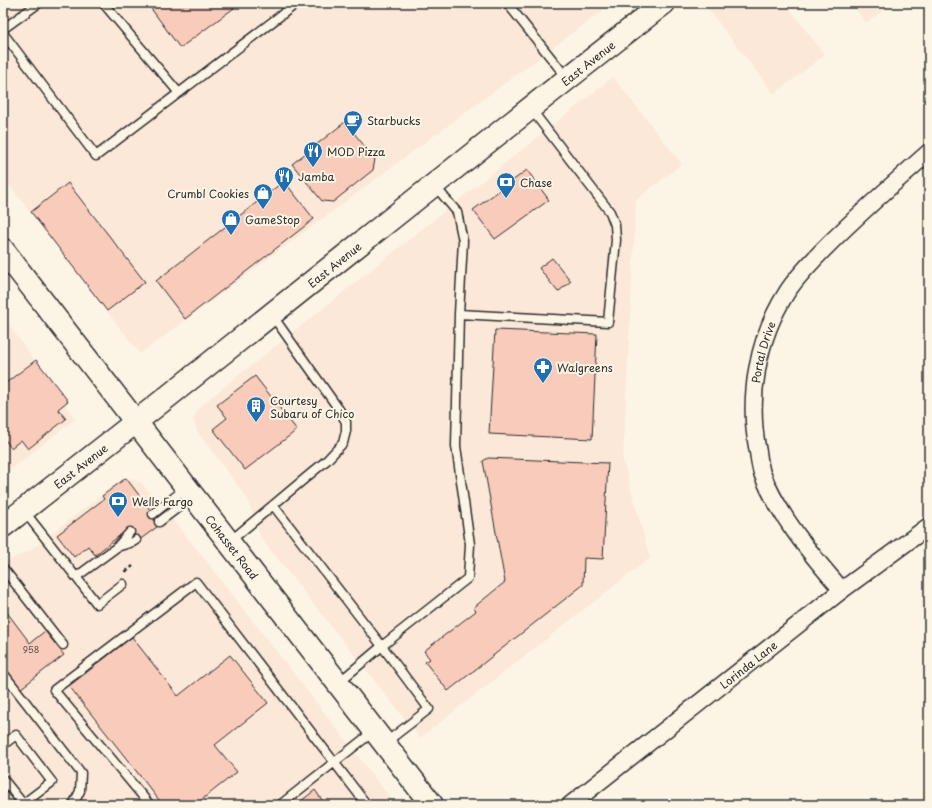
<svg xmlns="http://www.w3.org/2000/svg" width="932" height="808" viewBox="0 0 932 808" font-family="'Playpen Sans',sans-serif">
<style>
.built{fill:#fbe8d8}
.building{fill:#f9cbbb;stroke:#2b2b2b}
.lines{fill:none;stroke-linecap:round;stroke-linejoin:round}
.lane-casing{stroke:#2b2b2b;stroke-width:11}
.street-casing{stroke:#2b2b2b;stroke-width:19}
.secondary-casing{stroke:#2b2b2b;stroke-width:25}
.path{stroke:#2b2b2b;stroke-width:2.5;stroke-dasharray:4 3;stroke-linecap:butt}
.lane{stroke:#fcf5e5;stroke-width:8}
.street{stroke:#fcf5e5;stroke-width:16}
.secondary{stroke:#fcf5e5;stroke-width:22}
.labels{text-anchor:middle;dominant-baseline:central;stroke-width:4;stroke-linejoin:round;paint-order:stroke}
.number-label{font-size:9px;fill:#5e534f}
.street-label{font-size:11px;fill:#2b2b2b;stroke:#fcf5e5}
.poi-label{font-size:11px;fill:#2b2b2b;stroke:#fcf5e5;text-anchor:start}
</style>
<rect width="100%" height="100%" fill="#fcf5e5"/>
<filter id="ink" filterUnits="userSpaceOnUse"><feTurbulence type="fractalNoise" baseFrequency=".025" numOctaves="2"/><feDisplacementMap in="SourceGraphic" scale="8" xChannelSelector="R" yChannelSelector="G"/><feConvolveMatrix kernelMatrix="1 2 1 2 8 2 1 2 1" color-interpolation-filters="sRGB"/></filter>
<g filter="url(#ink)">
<path class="built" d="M3,3H613L140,354L3,177Z
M705,3H785L825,55L774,94L704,4Z
M851,3H893L866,23Z
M613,77L682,164L636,200L623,460L650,558L420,738L261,538L247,498L197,431L193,420L199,407Z
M3,316L75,419L3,476Z
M125,477L140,482L154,497L200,553L396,805H3V563L29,551Z"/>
<path class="building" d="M147,3H230L234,8L180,48Z
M345,122L375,159L373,170L333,202L322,201L292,164Z
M527,170L549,200L495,239L473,210Z
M284,181L314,219L185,319L156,281Z
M68,183L145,282L107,311L31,212Z
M552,258L571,281L558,292L539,268Z
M495,330L597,334L592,439L489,434Z
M36,360L68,401L58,409L66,419L28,449L21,440L11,448L3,437V385Z
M255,376L297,430L245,470L213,429L227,418L217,405Z
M488,458L608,463L603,559L584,558L583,585L448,691L425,662L430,659L424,651L476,611L473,608L505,582L483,461Z
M126,478L161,524L138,541L128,529L95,555L88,546L74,557L57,535L104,499L102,496Z
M3,607L30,643L45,631L64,655L20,689L3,666Z
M132,637L178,696L230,655L268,703L215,745L237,772L195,805H163L69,686Z
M315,790L324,803L321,805H296Z"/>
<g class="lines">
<defs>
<path id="lane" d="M103,3L179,93
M507,3L567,78
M3,29L39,3
M3,33L96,156L297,3
M435,186L457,212L463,241L459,314
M273,505L382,646L468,578L470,544L456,446L459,314L608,322L616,240L615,225L610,212L531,109
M24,511L76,577L117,547L130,532
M153,514L186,488
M159,522L192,497
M229,542L327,460L343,443L346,431V422L340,411L272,315
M117,547L133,542L136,540
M3,568L63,645
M76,577L97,604L123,584
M3,673L81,773L80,791L73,805
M338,683L382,646L429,709L385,743
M3,745L16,735L52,782L23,804
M3,779L24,805
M150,805L54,690L196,582L367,805
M280,805L374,731"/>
<g id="street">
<path id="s1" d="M842,590C813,557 778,515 762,473C760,467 759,459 758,452C747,398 757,339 787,292C798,275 815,258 829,244C861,212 895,182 929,152"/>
<path id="s2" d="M570,805L842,590L929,526"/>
</g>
<g id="secondary">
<path id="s3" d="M3,250L432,805"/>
<path id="s4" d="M3,526C225,354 442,176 664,3"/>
</g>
</defs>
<use href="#lane" class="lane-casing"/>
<use href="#street" class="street-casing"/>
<use href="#secondary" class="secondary-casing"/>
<path class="path" d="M125,572L133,566"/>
<use href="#lane" class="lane"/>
<use href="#street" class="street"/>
<use href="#secondary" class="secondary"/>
</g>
</g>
<defs>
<symbol id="cafe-pin" viewBox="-11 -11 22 30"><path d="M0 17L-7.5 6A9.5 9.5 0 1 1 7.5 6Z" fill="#1f6fb2" stroke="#fcf5e5"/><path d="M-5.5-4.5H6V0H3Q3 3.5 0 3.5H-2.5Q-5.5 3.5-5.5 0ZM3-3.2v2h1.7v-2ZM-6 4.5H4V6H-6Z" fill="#fff"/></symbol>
<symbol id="restaurant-pin" viewBox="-11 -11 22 30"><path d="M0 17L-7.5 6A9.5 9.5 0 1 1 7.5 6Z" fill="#1f6fb2" stroke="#fcf5e5"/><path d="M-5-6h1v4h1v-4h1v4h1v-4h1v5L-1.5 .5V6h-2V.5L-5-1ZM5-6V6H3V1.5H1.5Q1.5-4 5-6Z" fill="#fff"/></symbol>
<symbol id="bank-pin" viewBox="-11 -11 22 30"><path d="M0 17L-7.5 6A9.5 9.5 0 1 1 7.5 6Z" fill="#1f6fb2" stroke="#fcf5e5"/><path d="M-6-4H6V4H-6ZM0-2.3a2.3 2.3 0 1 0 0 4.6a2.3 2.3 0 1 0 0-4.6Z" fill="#fff"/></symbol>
<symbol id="shop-pin" viewBox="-11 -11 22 30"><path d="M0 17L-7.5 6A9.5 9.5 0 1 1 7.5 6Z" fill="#1f6fb2" stroke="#fcf5e5"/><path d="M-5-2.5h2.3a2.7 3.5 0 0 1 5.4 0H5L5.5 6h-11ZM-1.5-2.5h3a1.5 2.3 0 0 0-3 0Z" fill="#fff"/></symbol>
<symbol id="pharmacy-pin" viewBox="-11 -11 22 30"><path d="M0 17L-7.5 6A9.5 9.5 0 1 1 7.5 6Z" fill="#1f6fb2" stroke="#fcf5e5"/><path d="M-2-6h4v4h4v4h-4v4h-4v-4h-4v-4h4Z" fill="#fff"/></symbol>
<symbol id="building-pin" viewBox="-11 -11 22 30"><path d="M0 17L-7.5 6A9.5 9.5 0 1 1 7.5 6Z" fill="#1f6fb2" stroke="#fcf5e5"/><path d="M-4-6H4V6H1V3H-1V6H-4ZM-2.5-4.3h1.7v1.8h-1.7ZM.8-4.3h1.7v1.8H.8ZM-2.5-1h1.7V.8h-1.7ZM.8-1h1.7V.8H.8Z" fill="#fff"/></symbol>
</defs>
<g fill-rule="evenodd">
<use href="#cafe-pin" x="342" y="109" width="22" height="30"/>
<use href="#restaurant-pin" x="302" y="140" width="22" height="30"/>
<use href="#restaurant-pin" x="273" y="165" width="22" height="30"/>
<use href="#bank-pin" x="495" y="171" width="22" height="30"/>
<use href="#shop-pin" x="252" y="182" width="22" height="30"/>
<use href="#shop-pin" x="220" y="208" width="22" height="30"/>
<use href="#pharmacy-pin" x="532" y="356" width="22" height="30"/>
<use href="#building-pin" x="245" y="395" width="22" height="30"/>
<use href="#bank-pin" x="107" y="490" width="22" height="30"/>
</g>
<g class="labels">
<g class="number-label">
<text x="31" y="649">958</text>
</g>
<g class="street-label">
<text stroke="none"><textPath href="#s4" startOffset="746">East Avenue</textPath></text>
<text stroke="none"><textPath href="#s4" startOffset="422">East Avenue</textPath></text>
<text stroke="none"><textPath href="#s1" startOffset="265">Portal Drive</textPath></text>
<text stroke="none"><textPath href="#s4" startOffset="98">East Avenue</textPath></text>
<text stroke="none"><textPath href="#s3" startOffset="375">Cohasset Road</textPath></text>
<text stroke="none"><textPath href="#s2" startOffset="227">Lorinda Lane</textPath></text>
</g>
<g class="poi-label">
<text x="367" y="120">Starbucks</text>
<text x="327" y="151">MOD Pizza</text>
<text x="298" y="176">Jamba</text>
<text x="520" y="182">Chase</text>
<text x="249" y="193" text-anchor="end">Crumbl Cookies</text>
<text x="245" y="219">GameStop</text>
<text x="557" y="367">Walgreens</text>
<text x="270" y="400">Courtesy<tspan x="270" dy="13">Subaru of Chico</tspan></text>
<text x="132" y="501">Wells Fargo</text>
</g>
</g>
<rect width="932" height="808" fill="none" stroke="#fcf5e5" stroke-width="16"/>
<rect x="8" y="8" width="916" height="792" fill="none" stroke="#2b2b2b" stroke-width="1.5" filter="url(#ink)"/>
</svg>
